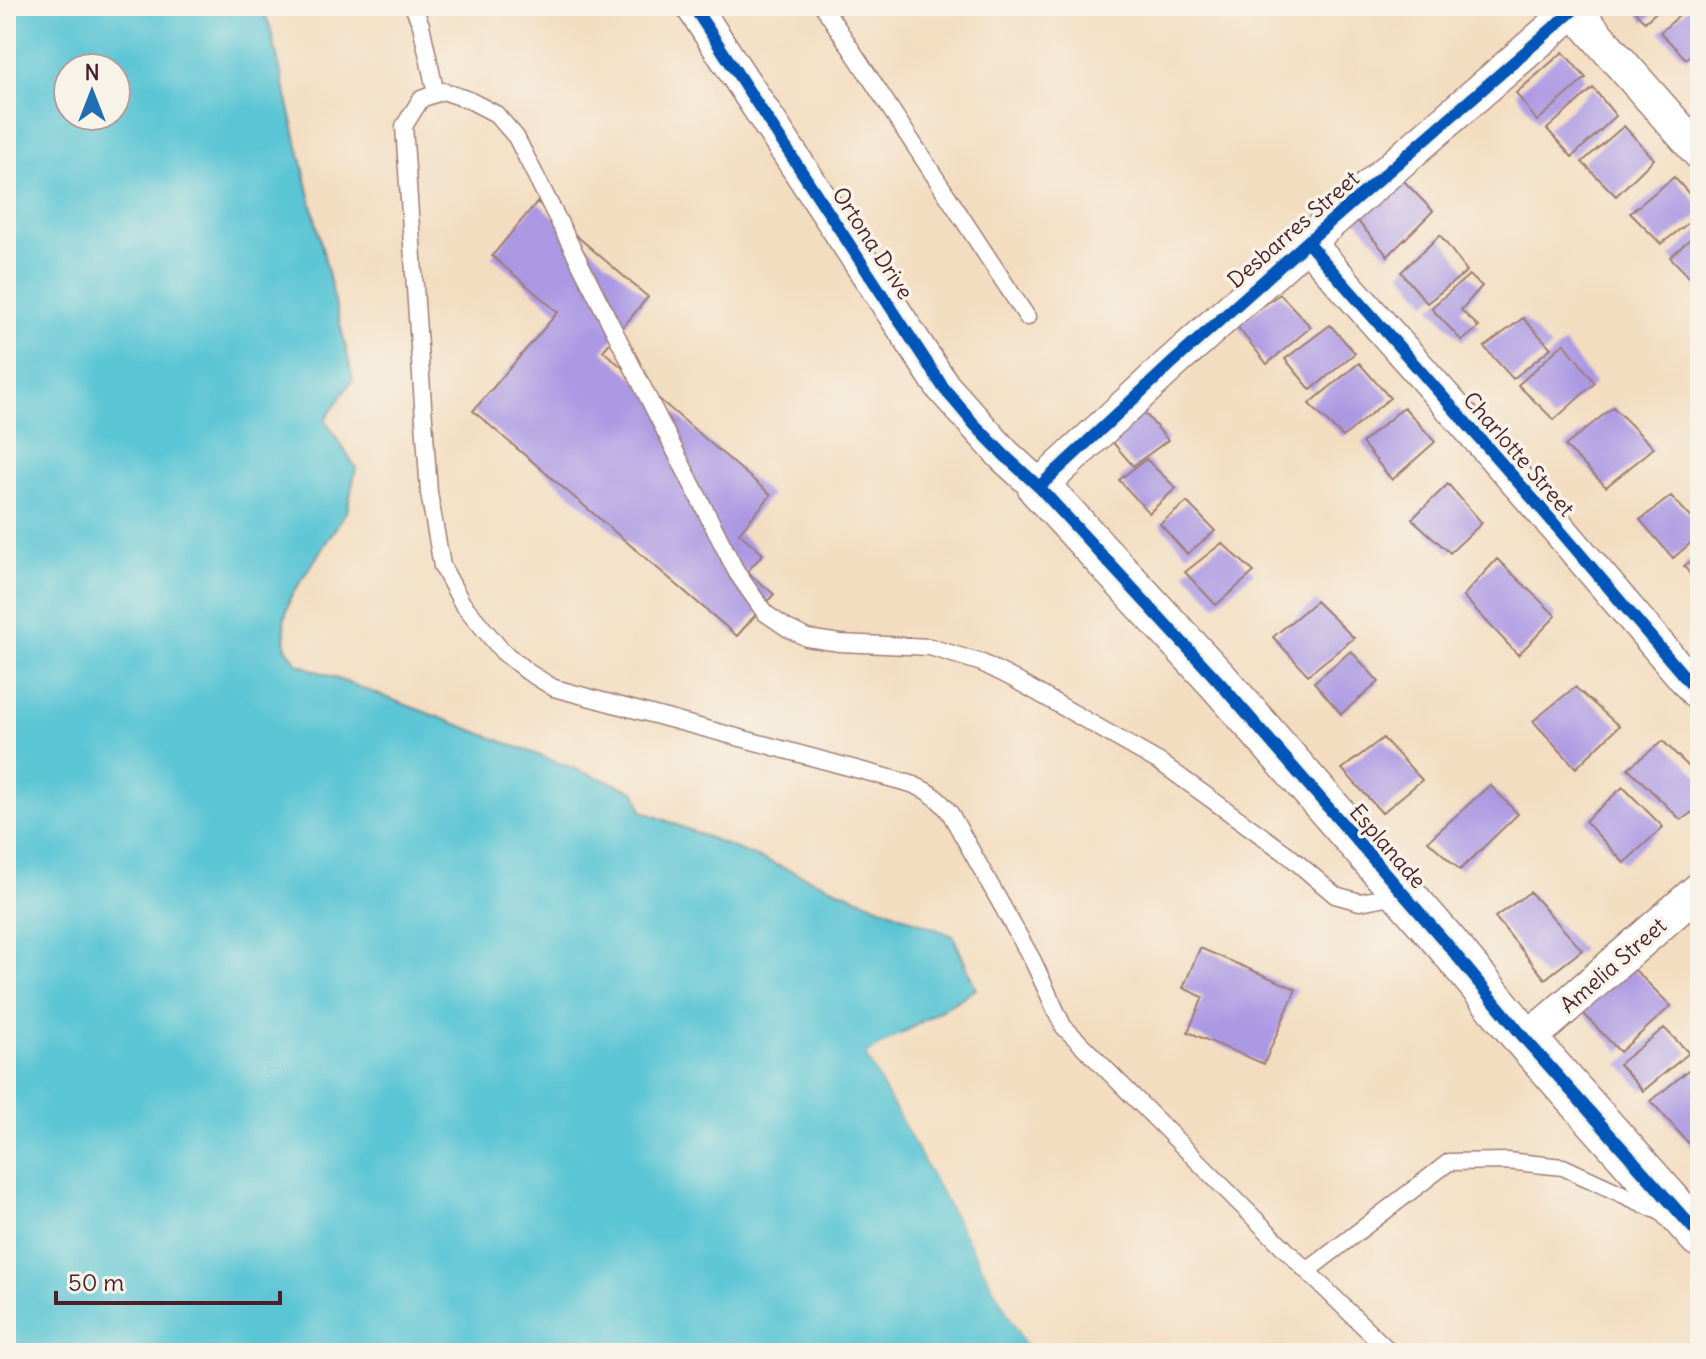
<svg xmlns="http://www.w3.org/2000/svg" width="1706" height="1359" viewBox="0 0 1706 1359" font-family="Delius,sans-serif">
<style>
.water{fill:#5ac5d4;stroke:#527280;stroke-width:2;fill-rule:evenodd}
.pier{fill:#f3ddc0}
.building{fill:#ab98e3}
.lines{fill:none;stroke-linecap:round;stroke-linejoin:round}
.service-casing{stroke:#9e7e76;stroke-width:19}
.minor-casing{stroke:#9e7e76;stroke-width:37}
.tertiary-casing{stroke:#9e7e76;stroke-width:45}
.service{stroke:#fff;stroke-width:16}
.minor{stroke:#fff;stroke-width:34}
.tertiary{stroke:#fff;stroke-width:42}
.cycleway-casing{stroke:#f7f3e8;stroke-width:17}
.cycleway{stroke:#0057b8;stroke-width:12}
.labels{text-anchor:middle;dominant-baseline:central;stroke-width:7;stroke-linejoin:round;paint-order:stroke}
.street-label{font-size:22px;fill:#4a1f2b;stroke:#f7f3e8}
</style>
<rect width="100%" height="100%" fill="#f7f3e8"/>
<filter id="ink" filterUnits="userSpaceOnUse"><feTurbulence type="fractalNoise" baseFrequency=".0125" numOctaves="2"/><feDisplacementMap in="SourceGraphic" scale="16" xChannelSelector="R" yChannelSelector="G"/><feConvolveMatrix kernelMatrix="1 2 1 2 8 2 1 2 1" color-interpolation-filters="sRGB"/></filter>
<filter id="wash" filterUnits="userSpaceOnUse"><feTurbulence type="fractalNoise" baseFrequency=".006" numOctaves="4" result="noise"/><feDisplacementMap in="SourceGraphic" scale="32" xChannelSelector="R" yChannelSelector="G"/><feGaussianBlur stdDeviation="1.8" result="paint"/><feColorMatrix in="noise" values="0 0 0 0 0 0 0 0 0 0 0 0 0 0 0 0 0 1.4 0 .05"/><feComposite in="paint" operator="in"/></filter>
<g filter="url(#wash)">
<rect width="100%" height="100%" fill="#f3ddc0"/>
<path class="water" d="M6,6H259L269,23L353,379L325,420L356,468L347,510L290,598L284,621L286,648L298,664L636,792L642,811L953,936L976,989L866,1055L1030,1353H6ZM68,68H116V116H68Z"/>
<path class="pier" d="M900,1034L902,1038L871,1056L1034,1353H1030L866,1055Z"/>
<g id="blocks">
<path class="building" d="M1630,6H1663L1645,22Z
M1690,7L1700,17V44L1686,59L1660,32Z
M1563,52L1586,78L1537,121L1516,93Z
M1593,88L1616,116L1572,157L1547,129Z
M1624,126L1654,159L1616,196L1582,162Z
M1674,177L1700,206V214L1661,244L1630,213Z
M1401,178L1433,211L1388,256L1355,218Z
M537,202L648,297L603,351L771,495L739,533L763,554L747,572L774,594L737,636L473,411L558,312L492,256Z
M1700,230V288L1670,257Z
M1440,235L1467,271L1427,303L1401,272Z
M1469,275L1482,286L1461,310L1479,327L1462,341L1431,308Z
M1280,294L1311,327L1267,364L1236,325Z
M1523,318L1551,348L1513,379L1484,347Z
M1330,325L1355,353L1311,390L1285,359Z
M1564,343L1595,383L1554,420L1518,385Z
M1359,363L1390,398L1343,437L1309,404Z
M1404,407L1435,442L1392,480L1362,443Z
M1613,407L1654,448L1606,487L1565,446Z
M1142,410L1168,440L1133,466L1108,437Z
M1146,459L1176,488L1149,513L1119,480Z
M1448,484L1482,523L1450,553L1412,519Z
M1671,496L1700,527V535L1673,558L1640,520Z
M1187,502L1215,531L1187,554L1160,524Z
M1222,543L1254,572L1216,605L1185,572Z
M1700,553V587L1684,566Z
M1497,559L1556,616L1518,655L1463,596Z
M1316,601L1354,638L1308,675L1273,637Z
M1351,651L1379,682L1341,714L1314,682Z
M1575,687L1619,726L1576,768L1533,721Z
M1383,738L1422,780L1382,813L1342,769Z
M1663,741L1700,778V807L1681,820L1628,768Z
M1490,785L1518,814L1460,870L1428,841Z
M1623,787L1663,827L1624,863L1585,821Z
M1530,892L1582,950L1545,979L1495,917Z
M1200,948L1296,989L1264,1064L1188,1032L1203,997L1183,988Z
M1632,967L1671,1006L1620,1052L1581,1011Z
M1664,1028L1689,1053L1643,1091L1619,1064Z
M1690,1069L1700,1080V1156L1651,1101Z"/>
</g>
</g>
<g filter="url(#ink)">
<use href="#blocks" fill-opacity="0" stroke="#9e7e76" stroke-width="2"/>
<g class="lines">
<defs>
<path id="service" d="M413,6L421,25L436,94
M823,6L1027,317
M1307,1271L1063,1026L1033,961L950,813C938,797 926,789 908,783L554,688L528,672L503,652L462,603L442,566L429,493L404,126L421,99L443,91L469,100L496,114L516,137L737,573L765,613L787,628L807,638L840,643L930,647L982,663L1012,678L1161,763L1287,854L1335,895L1360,902L1387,897L1396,889
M1391,1353L1307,1271L1449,1162L1507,1161L1563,1167L1661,1212"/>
<path id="minor" d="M693,6L943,387L1004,455L1039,487L1171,364L1307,242L1578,6
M1574,10L1700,153
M1307,242L1540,507L1700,695
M1525,1039L1548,1022L1700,889"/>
<path id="tertiary" d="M1039,487L1219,682L1447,944L1525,1039L1700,1236"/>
</defs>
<use href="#service" class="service-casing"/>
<use href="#minor" class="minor-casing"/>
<use href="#tertiary" class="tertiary-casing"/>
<use href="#service" class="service"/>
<use href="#minor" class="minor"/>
<use href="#tertiary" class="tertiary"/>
<defs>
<path id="cycleway" d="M693,6L943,387L974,424L1004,455L1039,487L1219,682L1447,944L1525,1039L1700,1236
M1307,242L1540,507L1700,695
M1039,487L1171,364L1307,242L1578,6"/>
</defs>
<use href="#cycleway" class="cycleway-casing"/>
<use href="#cycleway" class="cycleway"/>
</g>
</g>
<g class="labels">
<g class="street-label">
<text transform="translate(1293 229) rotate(-41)">Desbarres Street</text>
<text transform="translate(873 243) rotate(57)">Ortona Drive</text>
<text transform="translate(1519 454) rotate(49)">Charlotte Street</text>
<text transform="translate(1388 846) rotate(49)">Esplanade</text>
<text transform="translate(1613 965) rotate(-41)">Amelia Street</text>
</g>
</g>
<rect width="1706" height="1359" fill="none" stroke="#f7f3e8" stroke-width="32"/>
<g transform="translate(92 92)"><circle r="38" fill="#f7f3e8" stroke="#b29e9c" stroke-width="2"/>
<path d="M0-6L14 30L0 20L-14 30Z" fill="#1f6fb2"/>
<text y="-12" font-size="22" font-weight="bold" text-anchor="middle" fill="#4a1f2b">N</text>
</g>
<path d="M56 1291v12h224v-12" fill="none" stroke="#4a1f2b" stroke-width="4"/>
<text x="68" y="1291" font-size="24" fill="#4a1f2b" stroke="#f7f3e8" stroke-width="6" paint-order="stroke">50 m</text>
</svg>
